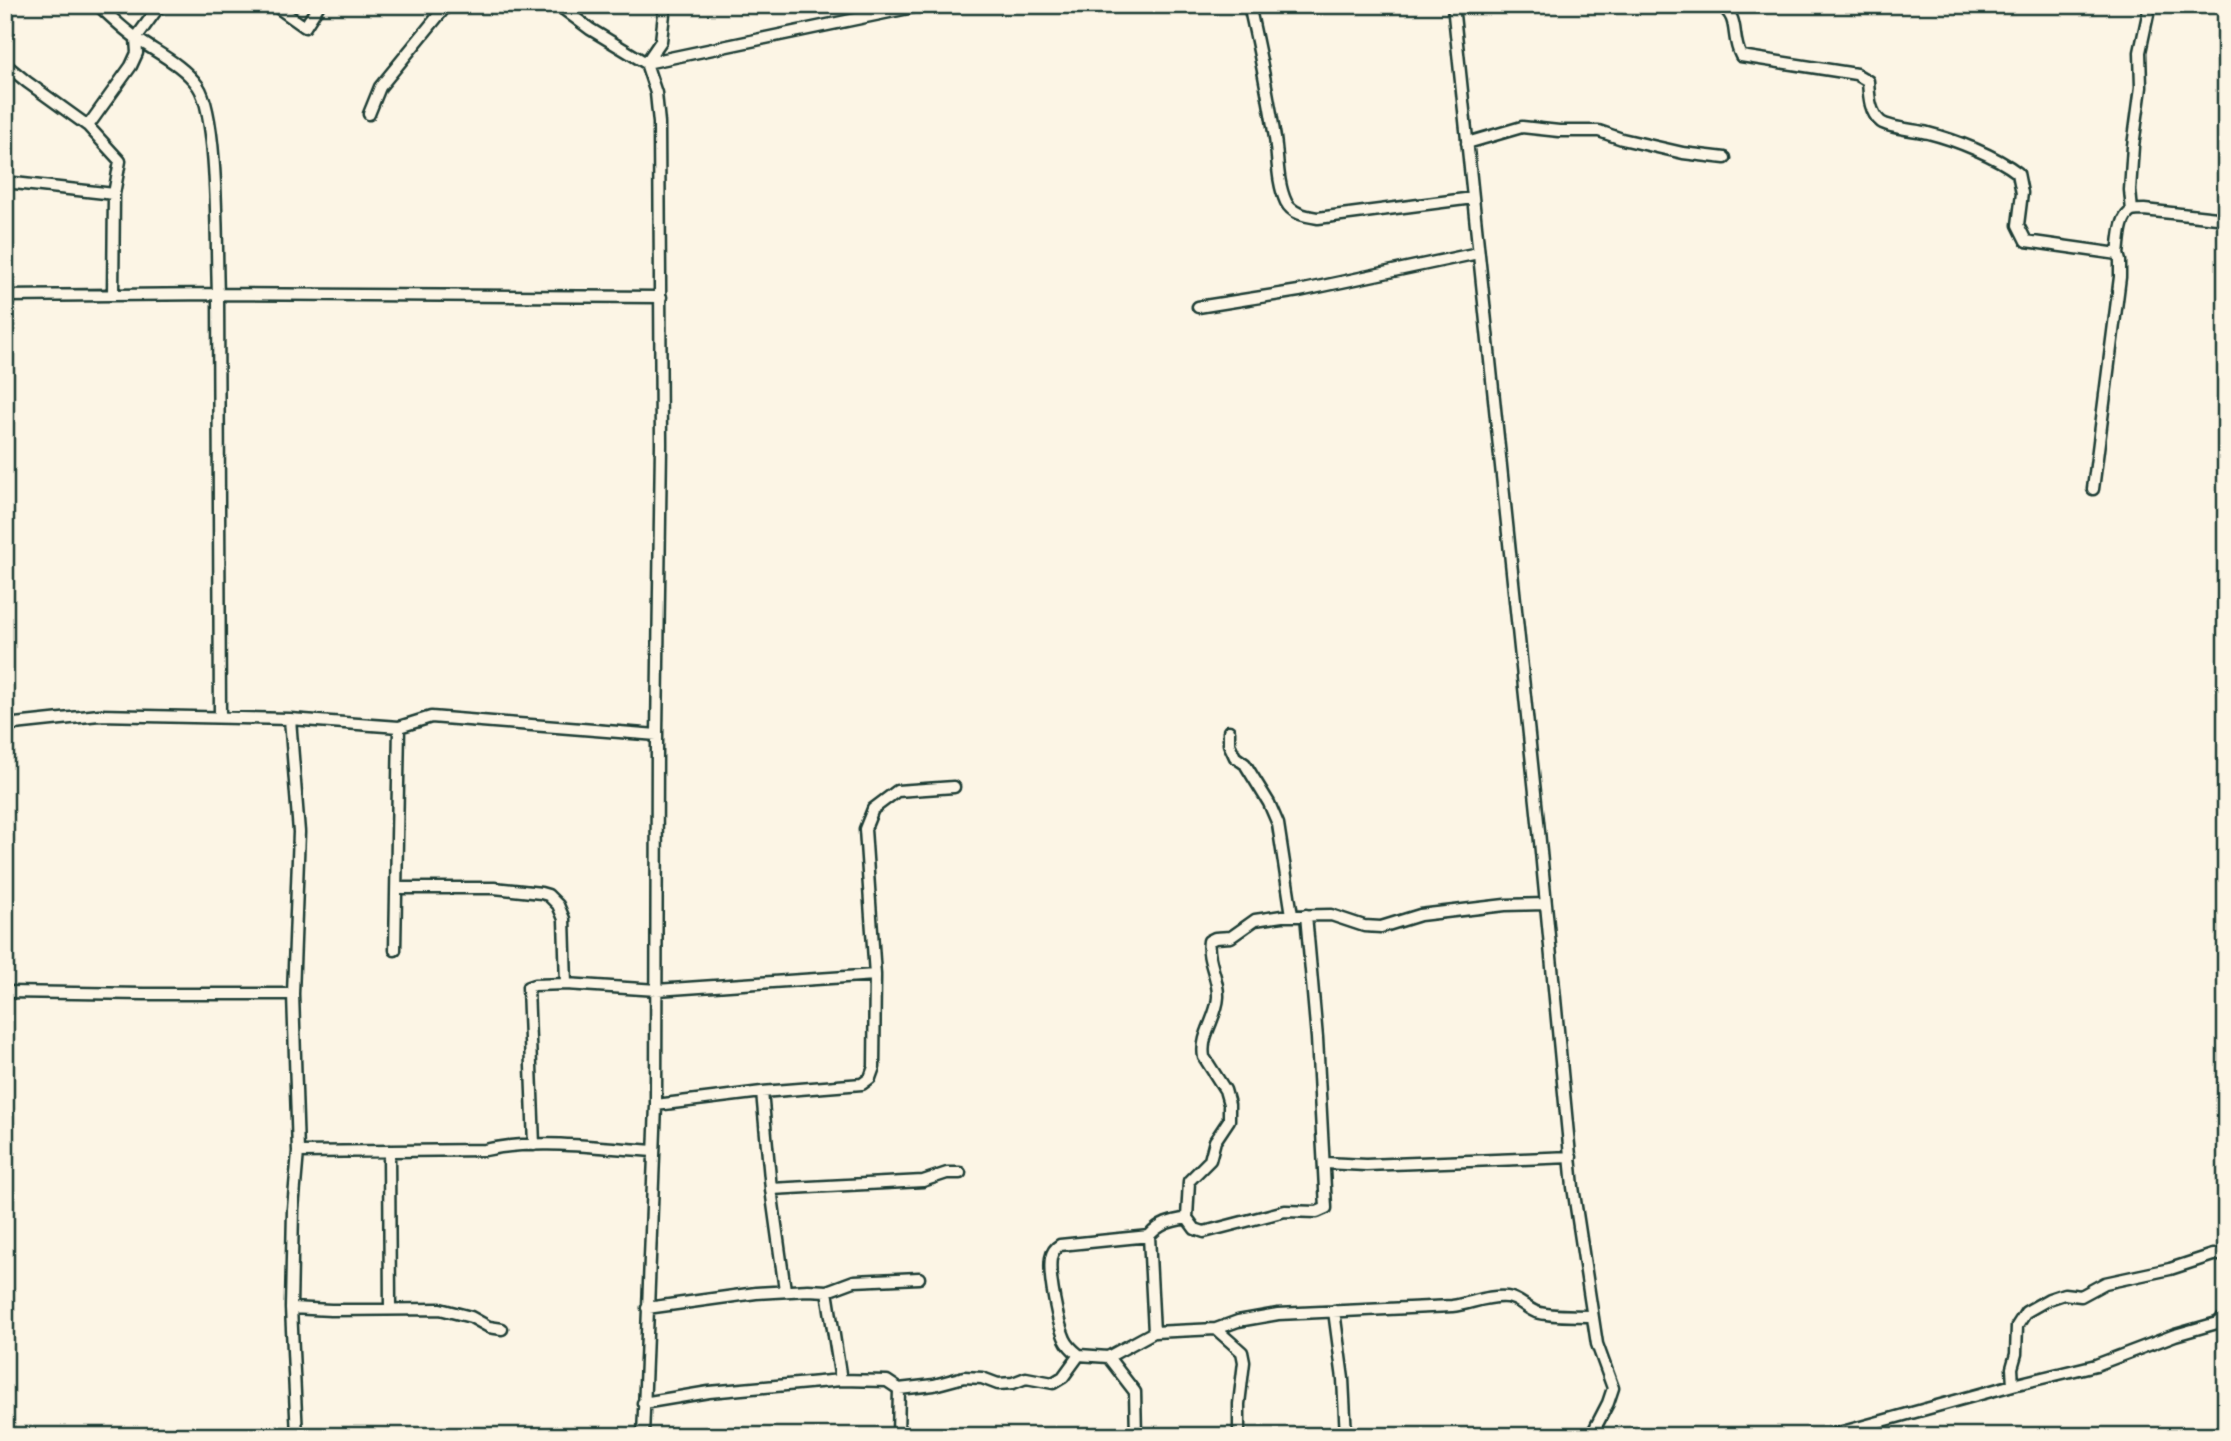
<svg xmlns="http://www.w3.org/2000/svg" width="2231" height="1441" viewBox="0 0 2231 1441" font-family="'Comic Neue',sans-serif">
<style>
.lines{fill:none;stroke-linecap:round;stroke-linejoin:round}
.minor-casing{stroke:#1f3d34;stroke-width:15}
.minor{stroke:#fcf5e5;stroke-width:10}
</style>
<rect width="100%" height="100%" fill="#fcf5e5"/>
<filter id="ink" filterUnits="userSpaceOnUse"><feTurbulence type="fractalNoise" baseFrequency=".0143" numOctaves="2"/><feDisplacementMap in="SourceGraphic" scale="14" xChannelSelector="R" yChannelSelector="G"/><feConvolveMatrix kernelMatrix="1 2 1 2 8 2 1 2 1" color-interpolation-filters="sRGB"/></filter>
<g filter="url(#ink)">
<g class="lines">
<defs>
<path id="minor" d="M98,5C111,17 124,30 139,40C159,54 183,65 198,86C219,116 216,251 218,294L661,297
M274,5L305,27L319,5
M558,5L590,29L646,63L656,93L659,123L661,444L657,735
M1249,5C1259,49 1268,93 1275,138C1278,158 1277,183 1286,202C1292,214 1306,216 1318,218L1473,198
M1453,5L1539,831L1573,1187L1597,1344L1613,1388L1608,1403L1591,1436
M1720,5C1741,19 1730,35 1741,56L1856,74L1868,81C1869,95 1869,112 1881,122C1889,128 1916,130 1928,133C1956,140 1996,156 2018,173L2022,193L2018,225L2026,241L2118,254L2120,261V277L2093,489
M646,63L923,5
M646,63L661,41L665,5
M5,64L27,82L88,126L120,161L114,194L5,182
M369,114L380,87L447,5
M88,126L131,66L137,53L136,38L160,5
M1467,143L1522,127L1559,131H1599L1622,139L1683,153L1725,158
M2132,211L2130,190L2133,146L2141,87L2140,52L2150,5
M2118,254C2120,242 2119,217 2132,211C2136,210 2140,210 2144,210L2226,219
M113,295L114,194
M5,296L218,294L220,718
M1198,307L1299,291L1478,253
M290,719L299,832L293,994L298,1152L293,1209L291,1308L297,1436
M5,725L99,715L290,719L399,727L431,717L657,735L656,1105L643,1436
M1229,731V744L1235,757L1245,764L1269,803L1278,824L1292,915
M397,888H494L541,893L548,895L558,905L564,919L566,984
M395,950L399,727
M5,992L144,994H293
M762,1092L771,1189L785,1290
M656,1105L762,1092L862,1084L870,1078L874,1067L875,975
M534,1145L528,987L534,985L566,984L657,990L875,975L865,829L873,809L897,791L954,787
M389,1151L390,1309
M298,1152L485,1150C539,1138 598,1148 654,1151
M1325,1163L1366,1165L1571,1157
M771,1189L923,1181L947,1173H960
M1187,1218L1189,1181L1210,1160L1215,1141L1229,1120V1104L1225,1090L1204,1057C1200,1035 1217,1018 1218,997C1219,978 1206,960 1209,941L1215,938L1231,937L1255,920L1282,916L1331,915L1364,926L1381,927L1420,915L1505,905L1545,904
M1149,1236L1154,1332
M827,1291L841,1380
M291,1308L331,1310L440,1309L471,1317L489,1327L502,1329
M647,1308L756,1293L808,1290L827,1291L854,1281L919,1278
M1334,1311L1343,1379L1346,1436
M1216,1329L1242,1352L1244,1362L1239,1404V1436
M1079,1355C1074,1351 1068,1346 1065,1339C1058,1324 1048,1275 1051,1258C1052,1253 1055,1248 1060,1245L1149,1236C1160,1223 1171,1221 1187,1218L1195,1229L1204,1232L1285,1211L1317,1212L1326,1208L1317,1038L1306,915
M1108,1357L1135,1392L1136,1436
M2013,1385L2012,1368L2016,1354L2017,1326L2026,1312L2049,1299L2064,1294L2081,1296L2105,1283L2170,1269L2213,1255H2226
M643,1403L709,1392L841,1380L887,1381L899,1389
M898,1436L899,1389L934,1385L964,1377L982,1378L998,1384L1013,1383L1026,1378L1053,1383L1063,1377L1079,1355L1108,1357L1154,1332L1216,1329L1238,1321L1278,1314L1452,1306C1470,1304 1488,1295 1507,1297C1518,1298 1526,1308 1536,1312C1553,1317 1574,1315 1592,1316
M1828,1436L2013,1385L2096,1365L2175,1335L2217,1323L2226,1316"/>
</defs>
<use href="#minor" class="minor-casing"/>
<use href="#minor" class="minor"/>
</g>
</g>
<rect width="2231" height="1441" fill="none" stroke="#fcf5e5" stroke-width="28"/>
<rect x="14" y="14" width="2203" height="1413" fill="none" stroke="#1f3d34" stroke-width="2.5" filter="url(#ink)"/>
</svg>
